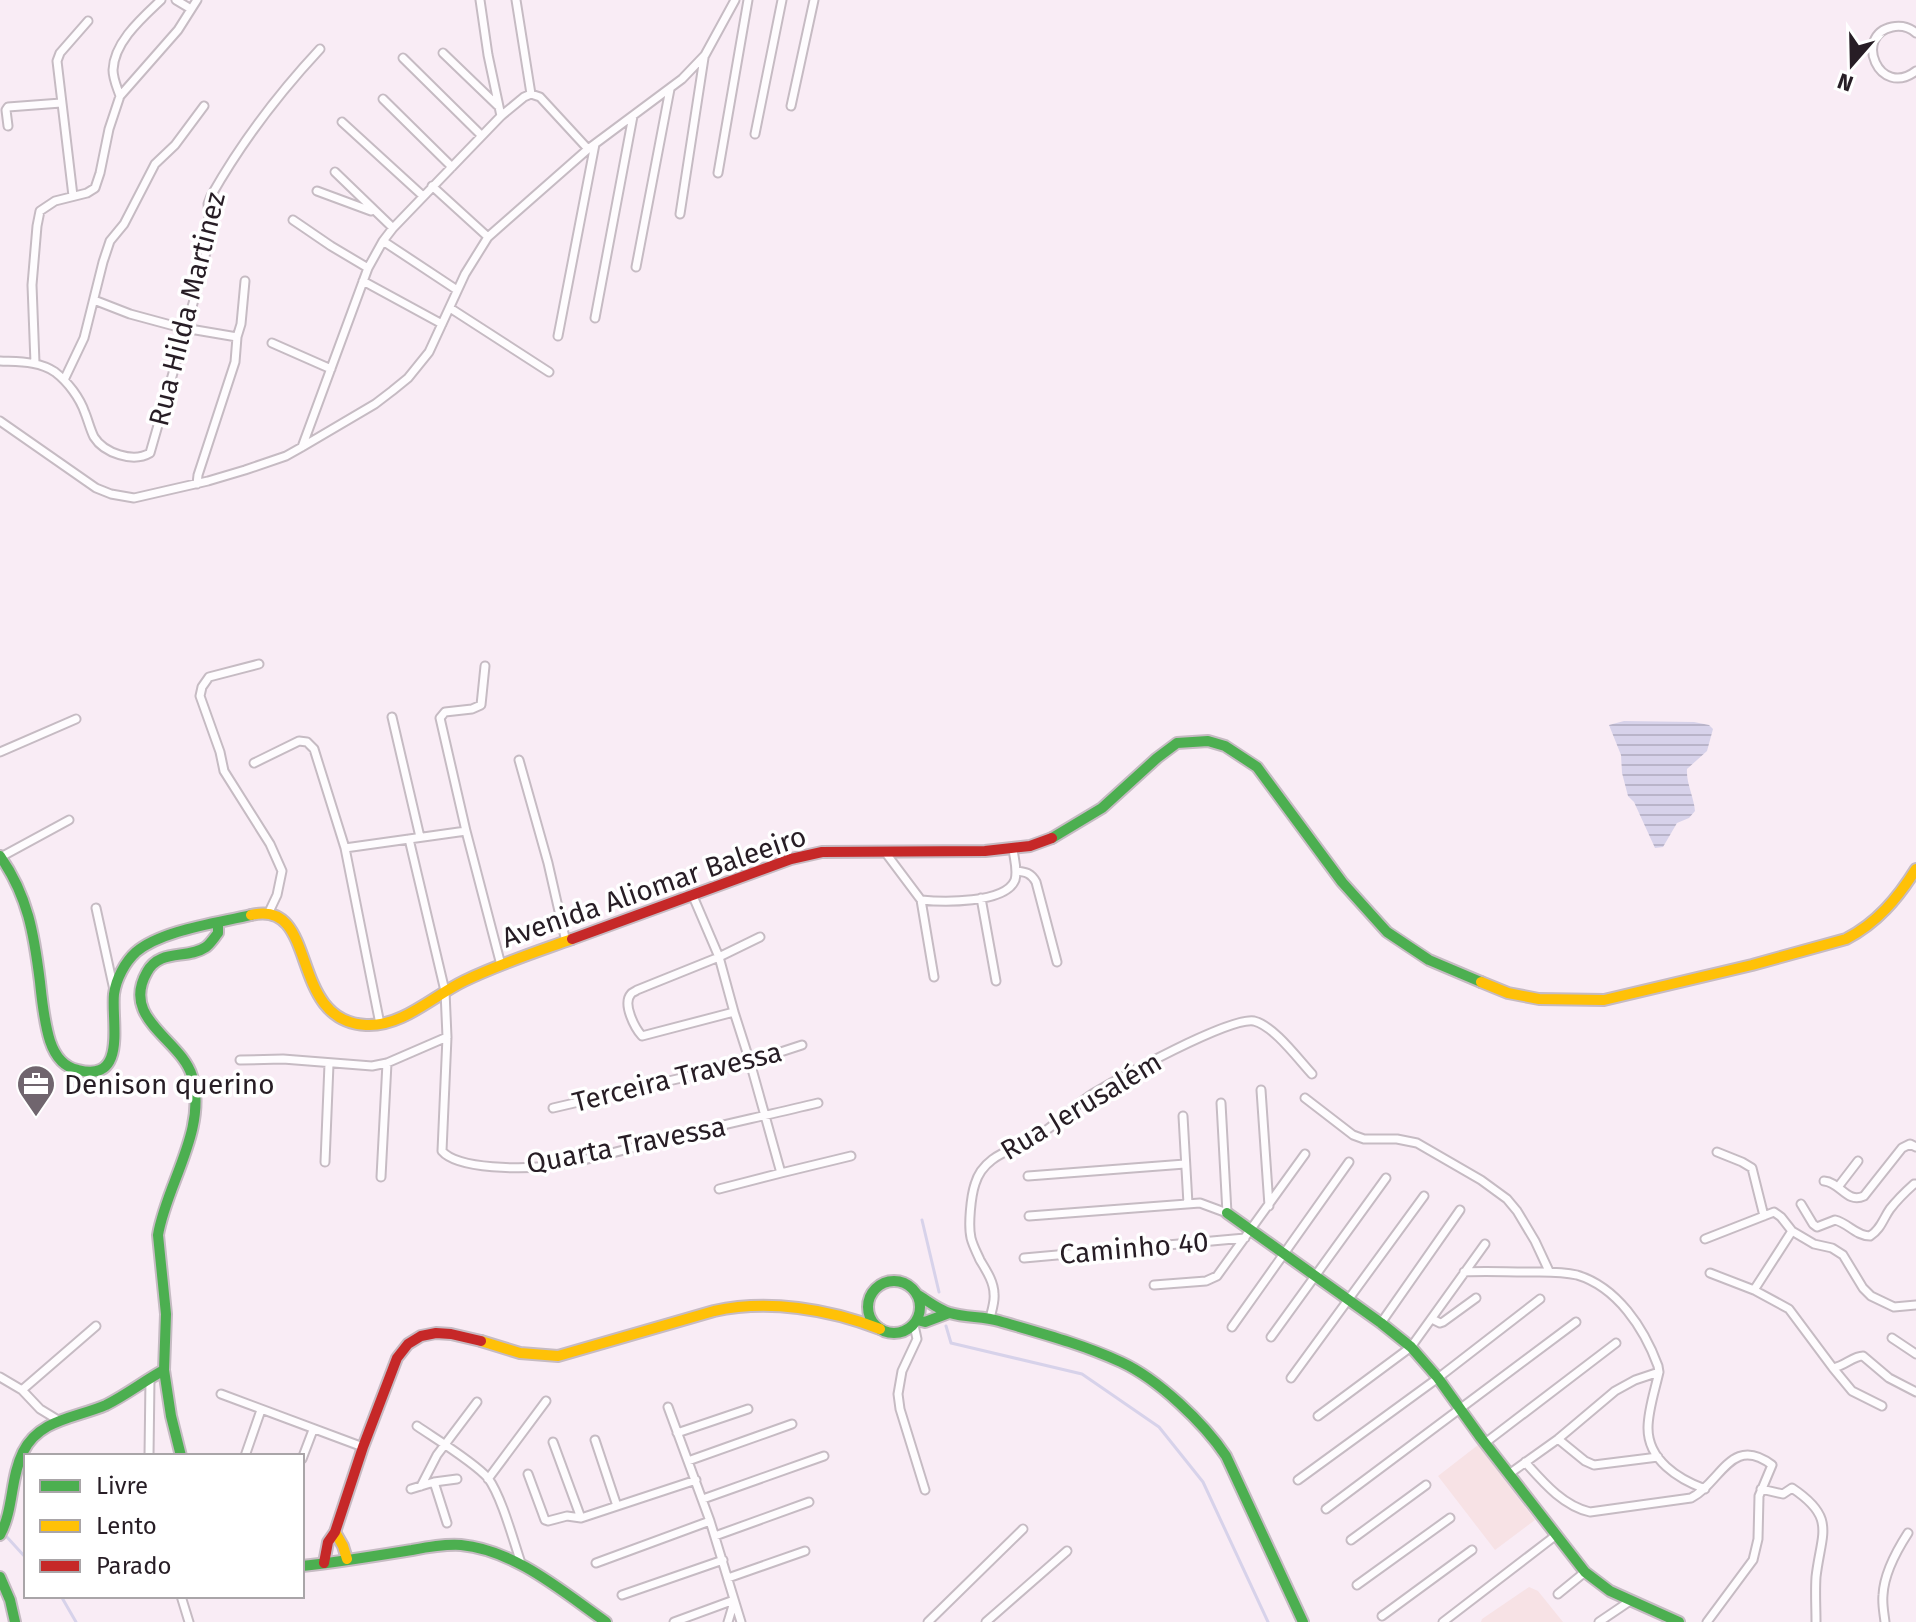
<svg xmlns="http://www.w3.org/2000/svg" width="1916" height="1622" viewBox="0 0 1916 1622" font-family="'Fira Sans',sans-serif">
<style>
.green{fill:#f7e2e5}
.water{fill:url(#water-rules)}
.lines{fill:none;stroke-linecap:round;stroke-linejoin:round}
.stream{stroke:#d7d2ea;stroke-width:3}
.street-casing{stroke:#c6bbc3;stroke-width:11}
.fast-casing{stroke:#c6bbc3;stroke-width:14}
.slow-casing{stroke:#c6bbc3;stroke-width:14}
.jam-casing{stroke:#c6bbc3;stroke-width:14}
.street{stroke:#fefcfe;stroke-width:7}
.fast{stroke:#4caf50;stroke-width:10}
.slow{stroke:#ffc107;stroke-width:10}
.jam{stroke:#c62828;stroke-width:10}
.labels{text-anchor:middle;dominant-baseline:central;stroke-width:7;stroke-linejoin:round;paint-order:stroke}
.street-label{font-size:28px;fill:#271d25;stroke:#fff}
.poi-label{font-size:28px;fill:#271d25;stroke:#fff;text-anchor:start}
</style>
<defs>
<pattern id="water-rules" width="6" height="5" patternUnits="userSpaceOnUse" patternTransform="scale(2)"><rect width="6" height="5" fill="#d7d2ea"/><path d="M0 2.5h6" fill="none" stroke="#b9b4c9"/></pattern>
</defs>
<rect width="100%" height="100%" fill="#f9ecf5"/>
<path class="green" d="M1478,1445L1535,1520L1495,1550L1438,1476Z
M1529,1587L1538,1591L1563,1622H1481L1482,1619Z"/>
<path class="water" d="M1624,721L1694,722L1709,725L1713,729L1707,751L1687,769C1686,783 1694,797 1695,811L1689,818L1677,823L1663,847L1655,848L1634,802L1628,796L1622,773L1621,755L1609,725Z"/>
<g class="lines">
<path class="stream" d="M922,1220L939,1292
M946,1326L951,1343L1082,1374L1159,1427L1203,1482L1268,1622
M6,1536L26,1558
M61,1596L76,1622"/>
<defs>
<path id="street" d="M176,0L191,9
M480,0L488,55L501,116
M516,0L531,94
M1916,33C1909,27 1902,25 1892,27C1853,35 1879,99 1916,71
M443,53L497,105
M403,58L481,135
M531,94L540,97L588,149
M120,96C117,87 113,79 113,70C114,42 142,18 161,0
M383,99L452,167
M791,106L814,0
M342,122L423,196
M8,126L6,110L8,107L61,103
M755,134L782,0
M335,172L393,228
M718,173L748,0
M432,186L488,237
M317,191L371,211
M73,196L57,61L60,53L88,21
M680,214L704,58
M293,220L331,246L368,268
M383,241L457,290
M636,267L670,89
M363,281L442,324
M94,300L130,314L178,327L237,337L241,324L245,281
M450,308L549,372
M595,318L633,116
M558,336L595,144
M272,343L331,369
M0,361C19,362 39,361 55,372C68,382 80,398 85,413C88,420 90,429 94,437C104,453 133,463 150,453L200,279L210,234L208,204L211,196C241,143 278,94 320,49
M35,363L32,285L37,226L40,211L55,201L87,193L95,188L100,173L109,129L120,96L178,30L197,0
M64,380L84,338L103,262L110,241L124,224L155,164L175,145L204,106
M0,421L96,488L111,494L134,498L208,481L245,470L286,456L302,447L375,404L392,391L408,378L429,352L465,274L488,237L588,149L682,79L705,55L735,0
M302,447L368,268L383,241L393,228L501,116L524,97L531,94
M197,484L198,475L235,362L237,337
M259,664L209,677L202,687L200,696L220,752L224,771L270,844L282,871L277,895L269,912
M392,717L420,837
M0,752L76,719
M519,760L548,863L566,942
M254,763L299,741L307,742L314,749L345,848L380,1024
M466,831L440,718L445,712L472,709L481,705L485,666
M409,839L445,991L447,1037L442,1151C458,1170 525,1169 549,1166C589,1161 629,1148 669,1138C718,1126 768,1115 818,1103
M345,848L466,831L501,965
M885,852L921,900C942,902 1005,904 1015,880C1018,870 1014,859 1013,849
M1,857L69,820
M1016,871C1026,872 1031,873 1036,882L1057,962
M692,894L719,957L734,1012L750,1062L781,1173L719,1189
M981,898L996,981
M921,900L934,977
M96,908L114,990
M734,1012L642,1036C635,1028 622,1004 631,994C632,992 635,992 637,990L719,957L760,937
M240,1060L283,1059L372,1066L387,1063L447,1037
M1261,1090L1269,1206
M1305,1098L1353,1135L1364,1139H1397L1417,1143L1481,1180L1507,1199L1517,1211L1535,1241L1549,1271
M553,1108L750,1062L802,1045
M1183,1116L1188,1204
M1717,1152L1742,1162L1752,1168L1764,1216
M325,1162L329,1064
M781,1173L851,1156
M1028,1176L1185,1164
M381,1177L387,1063
M1824,1181C1840,1182 1847,1204 1864,1196L1902,1148L1910,1144L1916,1147
M1838,1187L1858,1161
M1801,1204L1813,1224L1817,1227L1835,1220C1848,1223 1856,1236 1870,1236C1881,1229 1883,1219 1890,1209C1897,1200 1905,1192 1914,1184H1916
M1029,1216L1200,1203L1227,1213L1221,1103
M1705,1239L1774,1212L1781,1217L1792,1231L1814,1244L1832,1248L1843,1255L1863,1288L1871,1296L1894,1307L1916,1305
M1024,1258L1245,1238
M1464,1272C1485,1271 1506,1272 1527,1272C1544,1272 1560,1271 1577,1275C1617,1287 1644,1328 1658,1366L1659,1372C1655,1390 1648,1410 1648,1428C1648,1460 1678,1479 1705,1489
M1710,1273L1754,1290L1789,1309L1833,1368C1845,1366 1853,1356 1863,1356L1889,1378L1916,1392
M1154,1285L1206,1281L1217,1276L1305,1154
M1754,1290L1792,1231
M990,1318C992,1310 995,1301 994,1294C994,1282 986,1270 980,1260C977,1253 973,1246 971,1238C968,1225 971,1196 975,1184C984,1153 1018,1149 1041,1134C1059,1122 1075,1105 1094,1093C1119,1078 1229,1017 1254,1021C1274,1026 1298,1059 1312,1074
M1432,1319L1440,1323L1443,1322L1476,1298
M1381,1323L1460,1210
M914,1325L917,1339L902,1371L898,1394L900,1409L925,1490
M1232,1327L1349,1162
M1271,1337L1386,1178
M1892,1338L1916,1354
M1833,1368L1852,1391L1882,1406
M0,1377L22,1390L40,1409L58,1420
M1291,1378L1424,1196
M22,1390L96,1326
M221,1394L363,1447
M668,1407L710,1521L741,1622
M1318,1416L1411,1347L1485,1244
M417,1426C436,1439 474,1462 488,1478C502,1497 514,1543 522,1566
M677,1433L748,1409
M1558,1439L1585,1461L1594,1465L1658,1457
M595,1440L617,1506
M553,1442L581,1518
M1485,1443L1616,1343
M149,1456L150,1378
M245,1456L261,1410
M302,1459L313,1430
M688,1461L792,1424
M1525,1462C1543,1482 1563,1506 1590,1512L1691,1498C1721,1483 1731,1434 1772,1465L1759,1496L1758,1539L1753,1560L1707,1622
M528,1474L545,1520L548,1521L567,1516L581,1518L696,1480
M1509,1474L1558,1439L1615,1391L1635,1380L1659,1372
M488,1479L546,1401
M1298,1480L1438,1378L1540,1299
M434,1482L447,1523
M421,1486L437,1455L477,1402
M411,1489L434,1482L457,1479
M1761,1489L1783,1494L1792,1488C1837,1518 1821,1533 1816,1577C1815,1592 1816,1607 1816,1622
M703,1499L824,1456
M1326,1509L1576,1322
M715,1536L809,1502
M1351,1540L1426,1485
M596,1563L710,1521
M728,1578L805,1551
M1357,1585L1450,1518
M1558,1594L1585,1572
M622,1595L723,1560
M181,1596L189,1622
M1382,1616L1472,1550
M674,1622L734,1600
M728,1622L734,1602
M928,1622L1023,1529
M986,1622L1067,1551
M1443,1622L1555,1536
M1599,1622L1630,1601
M1885,1622C1884,1613 1882,1604 1883,1595C1884,1574 1897,1550 1908,1533"/>
<path id="fast" d="M1052,838L1102,808L1157,758L1177,743L1208,741L1225,746L1257,767L1342,882L1387,932L1429,960L1481,982
M0,856C28,896 34,934 40,982C42,1001 44,1022 50,1041C55,1056 63,1067 78,1070C128,1083 111,1021 114,994C116,979 125,962 136,952C162,930 218,923 251,915
M1227,1213L1381,1323L1411,1347L1438,1378L1481,1438L1585,1572L1610,1591L1679,1622
M868 1307a26 26 0 1 1 52 0a26 26 0 1 1-52 0Z
M918,1295C928,1301 939,1310 950,1313C966,1318 983,1316 999,1321C1040,1333 1082,1344 1121,1362C1158,1379 1204,1423 1226,1456L1303,1622
M917,1320L925,1322L949,1313
M181,1456L171,1416L164,1370L166,1314L158,1235C166,1185 208,1129 192,1076C181,1039 120,1019 147,972C160,948 187,960 206,947C211,943 214,938 218,933V924
M0,1535C14,1509 10,1478 23,1452C39,1419 76,1418 106,1405C126,1395 144,1381 164,1370
M302,1566C339,1562 375,1556 412,1550C428,1547 444,1544 461,1545C515,1550 563,1592 606,1622
M0,1577L10,1600L15,1622"/>
<path id="slow" d="M251,915C320,898 287,1021 366,1025C402,1027 433,996 464,981C499,964 536,952 572,939
M1481,982L1508,993L1539,999L1604,1000L1752,965L1846,939C1877,923 1898,898 1916,869
M481,1341L520,1353L558,1356L714,1311C768,1299 829,1309 880,1329
M335,1532L343,1546L347,1559"/>
<path id="jam" d="M572,939L791,859L822,852L985,851L1030,846L1052,838
M324,1563L328,1542L335,1532L363,1447L397,1358L408,1344L421,1336L436,1333L451,1334L481,1341"/>
</defs>
<use href="#street" class="street-casing"/>
<use href="#fast" class="fast-casing"/>
<use href="#slow" class="slow-casing"/>
<use href="#jam" class="jam-casing"/>
<use href="#street" class="street"/>
<use href="#fast" class="fast"/>
<use href="#slow" class="slow"/>
<use href="#jam" class="jam"/>
</g>
<defs>
<symbol id="office-pin" viewBox="-11 -11 22 30"><path d="M0 17L-7.5 6A9.5 9.5 0 1 1 7.5 6Z" fill="#70656e" stroke="#fff"/><path d="M-6-3h4V-5.5h4V-3h4V5H-6ZM-1-4.5V-3h2v-1.5ZM-6 0V1H6V0Z" fill="#fff"/></symbol>
</defs>
<g fill-rule="evenodd">
<use href="#office-pin" x="14" y="1062" width="44" height="60"/>
</g>
<g class="labels">
<g class="street-label">
<text transform="translate(187 309) rotate(-76)">Rua Hilda Martinez</text>
<text transform="translate(654 887) rotate(-19)">Avenida Aliomar Baleeiro</text>
<text transform="translate(677 1077) rotate(-14)">Terceira Travessa</text>
<text transform="translate(1081 1106) rotate(-31)">Rua Jerusalém</text>
<text transform="translate(626 1145) rotate(-11)">Quarta Travessa</text>
<text transform="translate(1134 1248) rotate(-5)">Caminho 40</text>
</g>
<g class="poi-label">
<text x="64" y="1084">Denison querino</text>
</g>
</g>
<rect x="24" y="1454" width="280" height="144" fill="#ffffff" stroke="#a9a5a8" stroke-width="2"/>
<rect x="40" y="1480" width="40" height="12" fill="#4caf50" stroke="#a9a5a8" stroke-width="2"/>
<text x="96" y="1494" font-size="24" fill="#271d25">Livre</text>
<rect x="40" y="1520" width="40" height="12" fill="#ffc107" stroke="#a9a5a8" stroke-width="2"/>
<text x="96" y="1534" font-size="24" fill="#271d25">Lento</text>
<rect x="40" y="1560" width="40" height="12" fill="#c62828" stroke="#a9a5a8" stroke-width="2"/>
<text x="96" y="1574" font-size="24" fill="#271d25">Parado</text>
<g transform="translate(1852 64) rotate(200)" stroke="#ffffff" stroke-width="6" paint-order="stroke">
<path d="M0-6L14 30L0 20L-14 30Z" fill="#271d25"/>
<text y="-12" font-size="22" font-weight="bold" text-anchor="middle" fill="#271d25">N</text>
</g>
</svg>
